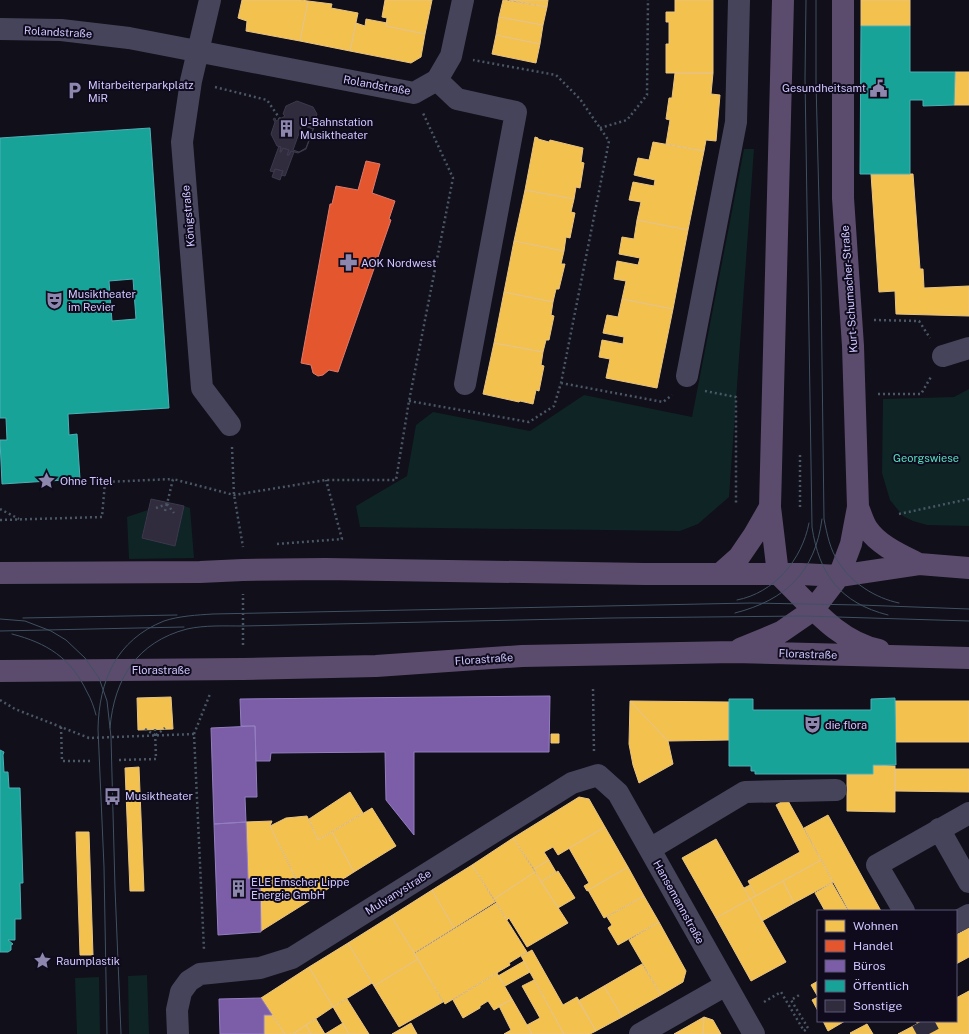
<svg xmlns="http://www.w3.org/2000/svg" width="969" height="1034" viewBox="0 0 969 1034" font-family="'Public Sans',sans-serif">
<style>
.green{fill:#0e2425}
.homes{fill:#f2c14e;stroke:#e8c383}
.shops{fill:#e4572e;stroke:#de796d}
.offices{fill:#7b5ea7;stroke:#947ec1}
.public{fill:#17a398;stroke:#4eaeb7;fill-rule:evenodd}
.building{fill:#302c3d;stroke:#3d394e;fill-rule:evenodd}
.lines{fill:none;stroke-linecap:round;stroke-linejoin:round}
.minor-tunnel{stroke:#2e2b3c;stroke-width:22;stroke-dasharray:22 11;stroke-linecap:butt}
.path{stroke:#495766;stroke-width:2.5;stroke-dasharray:2 3;stroke-linecap:butt}
.minor{stroke:#46445a;stroke-width:22}
.major{stroke:#5b4c6d;stroke-width:22}
.tram{stroke:#3f5163;stroke-width:1}
.labels{text-anchor:middle;dominant-baseline:central;stroke-width:4;stroke-linejoin:round;paint-order:stroke}
.street-label{font-size:11px;fill:#d0c7ff;stroke:#0f0b1d}
.poi-label{font-size:11px;fill:#d0c7ff;stroke:#0f0b1d;text-anchor:start}
.park-label{font-size:11px;fill:#52e1c4;stroke:#0f0b1d}
</style>
<rect width="100%" height="100%" fill="#110f19"/>
<path class="green" d="M744,149H754L729,497L698,524L680,531L360,527L356,506L407,476L416,425L433,412L530,431L584,395L692,417Z
M969,389V526L927,525L913,521L903,516L890,500L882,473L883,399L954,397Z
M184,506L190,508L194,558L129,559L127,517L148,510L142,538L175,546Z
M147,975L149,1034H129L128,976Z
M99,977L100,1034H77L75,978Z"/>
<path class="homes" d="M242,0H301L308,1L300,41L246,31L247,21L238,18Z
M385,0H432L425,34L386,26L387,18L382,17Z
M503,0L547,7L543,25L499,17Z
M509,0H548L547,7Z
M675,0H713V73H666V44H669V22H666V12H675Z
M861,0H910V26H861Z
M308,1L332,4L331,8L358,13L350,51L300,41Z
M499,17L543,25L540,44L496,35Z
M366,19L387,23L386,26L425,34L421,57L411,63L350,51L356,23L365,26Z
M496,35L540,44L536,63L492,54Z
M955,72H969V105H954Z
M675,73H713L711,94L720,95L716,141L706,140L704,151L666,144L670,120L666,119L669,98H672Z
M535,137L538,138V139L549,142L550,140L583,148L581,162L584,163L580,188L576,187L574,199L525,190Z
M653,142L704,151L688,230L637,220L641,202L629,200L633,182L654,186L655,180L634,175L638,158L649,160Z
M871,174H913L920,269H923L924,288L969,286V316L896,314L895,291L879,292Z
M525,190L574,199L571,212L575,213L570,238L566,237L564,251L514,241Z
M637,220L688,230L673,309L622,299L626,281L614,279L617,261L638,265L640,258L619,254L622,237L634,239Z
M514,241L564,251L561,264H565L559,289H556L553,302L504,292Z
M504,292L553,302L551,315L554,316L549,340H546L543,352L494,343Z
M622,299L673,309L657,388L606,378L610,359L599,357L602,340L623,344L624,337L603,333L607,315L618,317Z
M494,343L543,352L541,365L544,366L539,391L536,390L533,404L520,401L519,402L483,394Z
M171,697L173,729L138,730L137,698Z
M630,701L729,702V740L668,741Z
M630,701L668,741L673,764L639,783L633,765L629,744Z
M895,701H969V742H895Z
M551,734H559V743H551Z
M873,765L895,766V812L847,811V774H873Z
M139,767L144,891H130L125,768Z
M895,769H969V792L895,791Z
M350,792L363,813L318,840L309,819Z
M579,797L589,799L605,827L558,855L553,847L544,852L549,860L534,869L513,838Z
M787,799L821,860L756,896L748,881L800,852L776,805Z
M372,808L396,846L354,872L332,832Z
M828,815L881,911H849L804,828Z
M307,816L318,840L332,832L354,872L309,901L291,869V868L270,826L286,818Z
M272,821L270,826L295,877L261,898L260,878L248,879L246,822Z
M605,827L628,867L587,891L584,886L589,883L569,848Z
M76,832H89L93,955H80Z
M513,838L535,872L494,899L472,865Z
M716,839L750,899L716,918L682,858Z
M549,860L556,872L541,882L534,869Z
M821,860L833,882L794,903L783,881Z
M472,865L495,902L454,928L432,890Z
M628,867L644,896L604,918L588,890Z
M558,871L575,898L558,908L541,882Z
M535,872L568,923L527,947L509,918L507,920L494,899Z
M295,877L309,901L261,931V898Z
M783,881L794,903L762,921L750,899Z
M832,883L848,911H825L815,893Z
M750,885L756,896L750,899L744,888Z
M432,890L454,928L414,953L391,916Z
M644,896L659,922L618,945L608,928L612,925L607,917Z
M750,899L786,962L751,981L716,918Z
M496,903L527,952L509,963L510,965L445,1004L414,954Z
M391,916L418,959L374,986L348,943Z
M659,922L686,971L683,982L661,995L629,940Z
M969,928V957L956,964V935Z
M348,943L372,983L333,1007L309,967Z
M532,950L563,1005L577,997L596,1031L590,1034H564L521,956Z
M418,959L443,1002L399,1027L374,986Z
M524,961L530,972L505,986L498,976Z
M642,964L661,995L622,1017L604,986Z
M309,967L333,1007L293,1034H285L261,998Z
M497,973L512,999L494,1010L488,1001L480,1006V1008L463,1018L453,1000Z
M534,980L564,1034H532L527,1025L540,1018L522,986Z
M818,981V1011L812,1000L818,997L811,985Z
M604,986L622,1017L596,1031L578,1001Z
M969,991V1034H923L916,1021H956V998Z
M347,999L369,1034H349L333,1007Z
M512,999L527,1025L532,1034H504L511,1030L499,1006Z
M264,1015H272L285,1034H264Z
M704,1017L703,1034H674Z
M704,1017L713,1020L721,1034H703Z
M316,1019L325,1034H311L306,1025Z
M823,1021H845L828,1031Z
M343,1023L349,1034H325Z
M411,1023L417,1034H392Z
M867,1024L873,1034H851L850,1033Z
M917,1024L923,1034H898Z
M306,1025L311,1034H293Z"/>
<path class="shops" d="M366,161L380,164L372,193L395,201L389,219L391,220L338,372L329,370L323,375L318,376L313,373L311,365L301,363L330,204H332L336,186L358,190Z"/>
<path class="offices" d="M550,696L549,752H414V835L386,800L385,752L271,753L270,761H256L255,726H241L240,699Z
M255,726L257,797H245L246,822L214,824L211,728Z
M246,822L248,879L260,878L261,932L218,935L214,824Z
M261,998L272,1015H264V1034H220L219,999Z"/>
<path class="public" d="M861,26H910V72H955L954,105L923,106V100H910V174H860Z
M150,128L169,408L68,414L69,435L77,434L80,479L2,484L0,440H7L6,418H0V138ZM133,279L136,319L112,321L109,281Z
M895,698L896,765H873V774H755V771H751V766H729V699H753V710H871V699Z
M0,750L4,752L3,755L4,772H8L9,788H20L23,883H20L21,919H15V940H8L13,944L11,945V950L8,952H0Z"/>
<path class="building" d="M297,101L313,107L317,114L314,122H316L306,149L298,153L291,151L289,155H287L289,150L283,148L281,152H280L281,147L277,146L271,134L275,122L273,119L275,118L276,121L285,116L283,114L286,106ZM302,125L313,129L306,148L299,152L293,150Z
M279,146L281,147L280,152H281L283,148L289,150L287,155H289L291,151L294,152L285,176L281,175L283,171L275,169L274,172L270,171Z
M275,169L283,171L280,180L272,177Z
M151,499L184,506L175,546L142,538Z"/>
<g class="lines">
<path class="minor-tunnel" d="M922,1021L929,1034"/>
<path class="path" d="M215,87L267,100L280,119
M600,128L627,120L647,95L648,0
M874,320L919,321L930,338
M561,383L663,402L672,395
M705,391L736,397V505
M878,394H921L932,375
M409,401L529,422L554,406L561,383L609,141L580,99L556,75L473,60
M232,447L234,495L243,547
M167,504L174,513
M800,507V455
M156,508L167,504L173,479L234,495L326,480H396L409,401L453,178L423,113
M0,509L19,519
M165,511L167,504
M899,514L969,499
M0,520L102,517L105,482L173,479
M277,544L342,539L326,480
M243,645V594
M593,689L594,753
M0,700L15,709L89,738L194,734L204,950
M61,727L62,761H92
M145,729L155,735
M194,734L210,694H211
M156,735L165,728
M119,760L156,759L155,729
M764,1002L781,992L804,1031L808,1028L791,1000L801,994"/>
<path class="minor" d="M210,0L191,81L182,142L202,388L230,425
M0,29L61,30L129,38L414,93L437,80L451,56L463,0
M437,80L457,99L516,112L465,384
M943,356L969,348
M687,376L736,122L739,0
M939,829L969,882
M650,849L745,792L836,790
M904,911L877,865L969,813
M956,922L969,915
M178,1034L177,1010L181,992L189,981L200,974L260,968L292,958L572,783L598,775L618,793L754,1034
M640,1034L726,985"/>
<path class="major" d="M858,507C861,514 863,522 867,528C878,545 901,555 919,564
M0,573L200,572L243,570L326,569L645,574H801L839,576L919,564L969,568
M721,573L739,557L754,535L770,507
M778,574L770,507L783,0
M778,574C809,603 836,641 879,650
M740,649L781,632L813,610L839,576L851,544L858,507L853,346L843,198V0
M0,671L243,669L376,666L522,656L734,652L969,658"/>
<path class="tram" d="M806,0L805,78L812,527C819,574 840,603 888,615
M816,0V82L821,283L824,519C827,534 830,550 839,563C852,583 875,598 899,603
M737,600C774,593 802,560 809,523
M735,613C786,600 815,572 822,519
M23,618L177,615
M0,619L25,621L51,631L66,640L85,658L99,678L107,701L111,737L115,888L121,1034
M0,631L184,627
M12,634C47,643 71,658 87,692C91,699 94,707 96,715
M110,728C114,679 137,642 187,629C205,625 225,626 243,626L611,618L804,616L969,621
M107,1034L104,867L98,729C99,681 116,640 164,621C179,616 197,615 213,614L751,603L860,605L969,609"/>
</g>
<defs>
<symbol id="civic-bare" viewBox="-9 -9 18 18"><path d="M-.6-6.5H3V-4.5H.6V-3L4-1V1h2V6H-6V1h2V-1L-.6-3ZM-1.2 2.5V6h2.4V2.5Z" fill="#8d87ae" stroke="#0f0b1d" stroke-width="2.5" paint-order="stroke"/></symbol>
<symbol id="parking-bare" viewBox="-9 -9 18 18"><path d="M-3.5-5.5H1a3.5 3.5 0 0 1 0 7H-1V5.5H-3.5ZM-1-3.4V-.6H.8a1.4 1.4 0 0 0 0-2.8Z" fill="#8d87ae" stroke="#0f0b1d" stroke-width="2.5" paint-order="stroke"/></symbol>
<symbol id="building-bare" viewBox="-9 -9 18 18"><path d="M-4-6H4V6H1V3H-1V6H-4ZM-2.5-4.3h1.7v1.8h-1.7ZM.8-4.3h1.7v1.8H.8ZM-2.5-1h1.7V.8h-1.7ZM.8-1h1.7V.8H.8Z" fill="#8d87ae" stroke="#0f0b1d" stroke-width="2.5" paint-order="stroke"/></symbol>
<symbol id="pharmacy-bare" viewBox="-9 -9 18 18"><path d="M-2-6h4v4h4v4h-4v4h-4v-4h-4v-4h4Z" fill="#8d87ae" stroke="#0f0b1d" stroke-width="2.5" paint-order="stroke"/></symbol>
<symbol id="theatre-bare" viewBox="-9 -9 18 18"><path d="M-5-5.5Q0-4 5-5.5V0Q5 5 0 6Q-5 5-5 0ZM-3.3-2.5H-1v1.5H-3.3ZM1-2.5H3.3v1.5H1ZM-2.8 1Q0 5.5 2.8 1Z" fill="#8d87ae" stroke="#0f0b1d" stroke-width="2.5" paint-order="stroke"/></symbol>
<symbol id="sight-bare" viewBox="-9 -9 18 18"><path d="M0-6L1.8-2.2L6-1.7L2.9 1.2L3.7 5.4L0 3.3L-3.7 5.4L-2.9 1.2L-6-1.7L-1.8-2.2Z" fill="#8d87ae" stroke="#0f0b1d" stroke-width="2.5" paint-order="stroke"/></symbol>
<symbol id="bus-bare" viewBox="-9 -9 18 18"><path d="M-5-6H5V4H4V6H2V4H-2V6H-4V4H-5ZM-3.5-4V0h7V-4ZM-3.5 1.2v1.5H-2V1.2ZM2 1.2v1.5H3.5V1.2Z" fill="#8d87ae" stroke="#0f0b1d" stroke-width="2.5" paint-order="stroke"/></symbol>
</defs>
<g fill-rule="evenodd">
<use href="#civic-bare" x="866" y="76" width="25" height="25"/>
<use href="#parking-bare" x="62" y="78" width="25" height="25"/>
<use href="#building-bare" x="274" y="116" width="25" height="25"/>
<use href="#pharmacy-bare" x="336" y="250" width="25" height="25"/>
<use href="#theatre-bare" x="42" y="288" width="25" height="25"/>
<use href="#sight-bare" x="34" y="468" width="25" height="25"/>
<use href="#theatre-bare" x="800" y="712" width="25" height="25"/>
<use href="#bus-bare" x="100" y="784" width="25" height="25"/>
<use href="#building-bare" x="226" y="876" width="25" height="25"/>
<use href="#sight-bare" x="30" y="948" width="25" height="25"/>
</g>
<g class="labels">
<g class="street-label">
<text transform="translate(58 32) rotate(3)">Rolandstraße</text>
<text transform="translate(377 85) rotate(10)">Rolandstraße</text>
<text transform="translate(188 216) rotate(-95)">Königstraße</text>
<text transform="translate(849 289) rotate(-94)">Kurt-Schumacher-Straße</text>
<text transform="translate(808 654) rotate(2)">Florastraße</text>
<text transform="translate(484 659) rotate(-4)">Florastraße</text>
<text x="161" y="670">Florastraße</text>
<text transform="translate(398 892) rotate(-32)">Mulvanystraße</text>
<text transform="translate(679 902) rotate(61)">Hansemannstraße</text>
</g>
<g class="poi-label">
<text x="88" y="85">Mitarbeiterparkplatz<tspan x="88" dy="13">MiR</tspan></text>
<text x="866" y="88" text-anchor="end">Gesundheitsamt</text>
<text x="300" y="122">U-Bahnstation<tspan x="300" dy="13">Musiktheater</tspan></text>
<text x="361" y="263">AOK Nordwest</text>
<text x="68" y="294">Musiktheater<tspan x="68" dy="13">im Revier</tspan></text>
<text x="60" y="481">Ohne Titel</text>
<text x="825" y="725">die flora</text>
<text x="125" y="796">Musiktheater</text>
<text x="251" y="882">ELE Emscher Lippe<tspan x="251" dy="13">Energie GmbH</tspan></text>
<text x="56" y="961">Raumplastik</text>
</g>
<g class="park-label">
<text x="926" y="458">Georgswiese</text>
</g>
</g>
<rect x="817" y="910" width="140" height="112" fill="#0f0b1d" stroke="#5c5677"/>
<rect x="825" y="920" width="20" height="12" fill="#f2c14e" stroke="#5c5677"/>
<text x="853" y="930" font-size="12" fill="#d0c7ff">Wohnen</text>
<rect x="825" y="940" width="20" height="12" fill="#e4572e" stroke="#5c5677"/>
<text x="853" y="950" font-size="12" fill="#d0c7ff">Handel</text>
<rect x="825" y="960" width="20" height="12" fill="#7b5ea7" stroke="#5c5677"/>
<text x="853" y="970" font-size="12" fill="#d0c7ff">Büros</text>
<rect x="825" y="980" width="20" height="12" fill="#17a398" stroke="#5c5677"/>
<text x="853" y="990" font-size="12" fill="#d0c7ff">Öffentlich</text>
<rect x="825" y="1000" width="20" height="12" fill="#302c3d" stroke="#5c5677"/>
<text x="853" y="1010" font-size="12" fill="#d0c7ff">Sonstige</text>
</svg>
